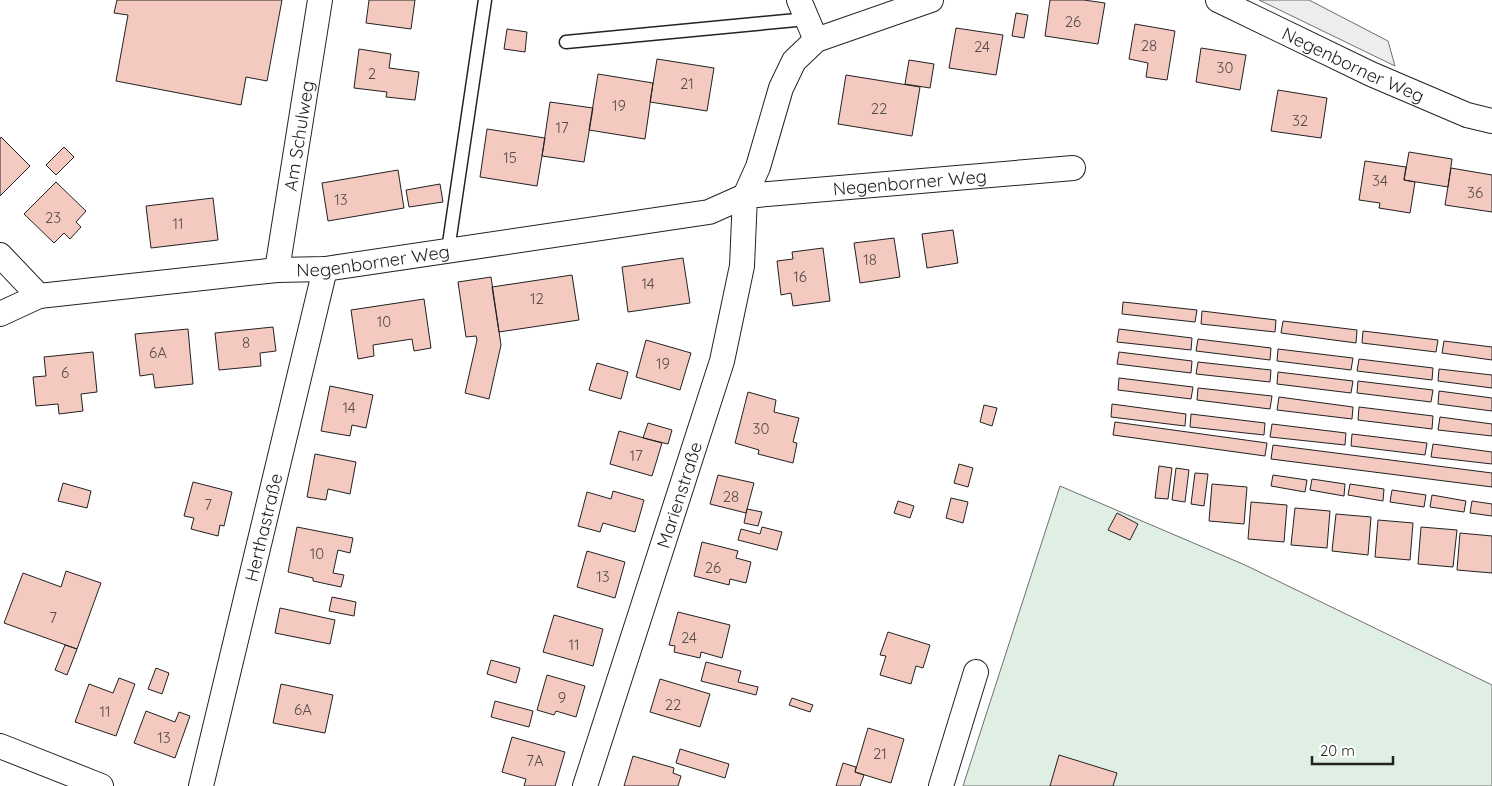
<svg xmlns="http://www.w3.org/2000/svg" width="1492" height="786" viewBox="0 0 1492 786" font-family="Quicksand,sans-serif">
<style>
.green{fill:#e0efe3;stroke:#6f6f6f}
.parking{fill:#ededed;stroke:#6f6f6f}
.building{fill:#f3c9c0;stroke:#222}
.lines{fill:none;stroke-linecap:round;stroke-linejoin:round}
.service-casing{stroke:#222;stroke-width:15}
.minor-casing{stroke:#222;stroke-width:26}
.service{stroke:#fff;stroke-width:12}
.minor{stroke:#fff;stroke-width:24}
.labels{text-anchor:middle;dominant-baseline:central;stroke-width:4;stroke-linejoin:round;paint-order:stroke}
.number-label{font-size:15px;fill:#564c4a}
.street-label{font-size:18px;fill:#222;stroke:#fff}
</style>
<rect width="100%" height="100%" fill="#fff"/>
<path class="green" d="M1060,486L1245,565L1492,685V786H963Z"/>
<path class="parking" d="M1259,0H1309L1388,41L1395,66Z"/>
<path class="building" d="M117,0H282L267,81L246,77L241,105L116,81L128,15L114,13Z
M369,0H415L411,29L366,23Z
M1050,0H1084L1105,3L1098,44L1045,36Z
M1016,13L1028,15L1024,38L1012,36Z
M1135,24L1175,31L1167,80L1146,77L1148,63L1129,59Z
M956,28L1003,35L996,75L949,68Z
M507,29L527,32L525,52L504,49Z
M1201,48L1246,55L1240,90L1196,82Z
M359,49L391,54L389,68L419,72L415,100L386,97L387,92L354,88Z
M657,59L714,68L707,111L650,102Z
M909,60L934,64L930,88L905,84Z
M598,74L653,83L645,139L589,130Z
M846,75L920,87L912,136L838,124Z
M1278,90L1327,98L1321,138L1271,131Z
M550,102L593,108L584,162L542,156Z
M487,129L545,138L537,186L480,177Z
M1,137L30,166L0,196V139Z
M64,147L74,157L56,175L46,165Z
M1409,152L1452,159L1448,187L1404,180Z
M1365,161L1406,167L1404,180L1415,182L1410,213L1379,208L1380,203L1359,200Z
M1451,168L1492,175V212L1445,205Z
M398,170L404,208L328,221L322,183Z
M56,182L86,211L76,222L81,227L70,239L64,233L54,243L24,214Z
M440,184L443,202L409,207L406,190Z
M213,198L218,240L151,248L146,206Z
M953,230L958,263L927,268L922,234Z
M894,238L900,277L860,283L854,243Z
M823,248L830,301L793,306L791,293L781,295L777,261L793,259L792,252Z
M683,258L690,303L628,312L622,267Z
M572,275L579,320L499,332L492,287Z
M491,277L501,345L489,399L465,393L477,340L476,336L466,337L458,282Z
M424,299L431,348L414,351L412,339L373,345L374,356L358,359L351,310Z
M1123,302L1197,310L1195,322L1122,314Z
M1202,311L1276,320L1275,332L1201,324Z
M1283,321L1357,330L1356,343L1281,333Z
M273,327L276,351L260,353L261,366L219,370L215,333Z
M188,329L193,384L155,388L153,374L140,376L135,334Z
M1119,329L1192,338L1191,350L1117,342Z
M1363,331L1438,340L1436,352L1362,343Z
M1198,339L1271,348L1270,360L1196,351Z
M646,340L691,353L680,390L636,377Z
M1444,341L1492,347V360L1442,353Z
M1278,349L1353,358L1351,370L1277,361Z
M93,352L97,392L81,394L83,411L59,414L58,404L36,406L33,377L46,376L44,357Z
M1119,352L1192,361L1191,373L1117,364Z
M1359,359L1433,368L1432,380L1357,371Z
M1198,362L1271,370L1270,382L1196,374Z
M597,363L628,372L621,399L589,390Z
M1439,369L1492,375V388L1438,381Z
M1278,372L1353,381L1351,393L1277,384Z
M1119,378L1193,387L1191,399L1118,390Z
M1358,381L1433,390L1431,402L1357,393Z
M330,386L373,395L366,428L352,425L350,436L321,431Z
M1198,388L1272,396L1270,409L1197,400Z
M1439,391L1492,398V411L1438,404Z
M748,392L776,400L774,412L799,418L793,442L797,443L793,463L758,454L759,450L735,443Z
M1279,397L1353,407L1352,419L1277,410Z
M1112,404L1186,414L1185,426L1111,417Z
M984,405L997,408L992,426L980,422Z
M1359,407L1433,416L1432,429L1358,420Z
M1191,414L1265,423L1264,435L1190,427Z
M1440,417L1492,424V436L1438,430Z
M1115,422L1267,443L1265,456L1113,435Z
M648,423L672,430L668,444L643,438Z
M1272,424L1346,433L1345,445L1270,437Z
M619,431L662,443L652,476L610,464Z
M1352,434L1427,443L1425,455L1351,446Z
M1433,444L1492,452V464L1431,457Z
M1273,445L1492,473V487L1271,459Z
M315,454L356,462L350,494L328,489L326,500L307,497Z
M959,464L973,468L968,487L954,483Z
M1159,466L1172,468L1168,499L1155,498Z
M1176,468L1189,470L1185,502L1172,500Z
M1195,473L1208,474L1204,506L1191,504Z
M718,475L754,483L746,513L710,504Z
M1273,475L1307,480L1305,492L1271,486Z
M1312,479L1345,484L1344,496L1310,490Z
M193,482L232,492L224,526L220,525L218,536L191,529L194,518L184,516Z
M63,483L91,491L87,508L58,501Z
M1212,484L1247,487L1244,524L1209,521Z
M1350,484L1384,489L1383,501L1348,495Z
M1392,490L1426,495L1424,507L1390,502Z
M613,491L644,500L635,532L603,523L600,532L578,526L587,492L611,499Z
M1432,495L1466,501L1464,512L1430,507Z
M951,498L968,502L963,523L946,518Z
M898,501L914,506L910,518L894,513Z
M1472,501L1492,504V516L1470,513Z
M1251,502L1287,505L1284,542L1248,539Z
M1295,508L1330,511L1327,548L1291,545Z
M747,509L762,512L758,526L744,523Z
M1117,513L1138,524L1130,540L1108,530Z
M1336,514L1371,517L1368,555L1332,551Z
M1378,520L1413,523L1410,560L1375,557Z
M297,527L353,538L350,553L338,550L333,573L344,575L341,587L313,581V578L288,572Z
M762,527L782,532L777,550L738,540L741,529L760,534Z
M1421,527L1457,530L1453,567L1418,564Z
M1460,533L1492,536V573L1457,570Z
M702,542L738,551L736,558L751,562L746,583L730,579L729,585L694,576Z
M587,551L625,562L615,598L577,587Z
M66,571L101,583L77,649L4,623L23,573L61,587Z
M332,597L356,602L354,616L329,611Z
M280,608L335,620L330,644L275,633Z
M678,612L730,625L722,658L701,652L700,658L674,652L675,646L669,645Z
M554,615L603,629L593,666L543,652Z
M888,632L930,645L923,668L916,666L911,684L880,675L886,656L880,655Z
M65,645L77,649L67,675L55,670Z
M491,660L520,668L516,683L487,674Z
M706,662L741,671L738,682L758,687L756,695L701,681Z
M156,668L169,673L162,694L148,689Z
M547,675L585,686L576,717L556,711L554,715L537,710Z
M119,678L135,684L116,736L75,722L89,684L113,693Z
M660,679L710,694L700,727L650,712Z
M281,684L333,695L325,733L273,723Z
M792,698L813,705L810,712L789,705Z
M495,701L533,711L529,727L491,717Z
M146,711L175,722L179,712L190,716L175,758L134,743Z
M868,728L904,739L891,783L855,772Z
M512,737L565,752L555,786H524L526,779L502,772Z
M680,749L729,764L725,778L676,763Z
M1059,755L1117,773L1113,786H1050Z
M633,756L674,768L673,773L681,776L678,786H624Z
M843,763L856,767L855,772L864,775L860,786H836Z"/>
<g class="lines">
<defs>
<path id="service" d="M566,42L807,19
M448,250L485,0"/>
<g id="minor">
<path d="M799,0L816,40"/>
<path id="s1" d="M1218,0L1371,74L1467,115L1492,121"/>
<path d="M0,255L39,296"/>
<path id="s2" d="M277,270L320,0"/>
<path id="s3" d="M0,314L39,296L277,270L325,269L709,212L745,196L758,167L781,88L794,61L816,40L931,0"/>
<path d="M0,746L101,786"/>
<path id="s4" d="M201,786L325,269"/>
<path id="s5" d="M585,786L722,361L742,266L745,196L1073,168"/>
<path d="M941,786L976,672"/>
</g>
</defs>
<use href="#service" class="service-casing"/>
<use href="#minor" class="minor-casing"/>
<use href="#service" class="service"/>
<use href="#minor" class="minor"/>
</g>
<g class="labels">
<g class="number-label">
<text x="1073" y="21">26</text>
<text x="1149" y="45">28</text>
<text x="982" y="46">24</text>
<text x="1225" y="67">30</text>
<text x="372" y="73">2</text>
<text x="687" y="83">21</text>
<text x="619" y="105">19</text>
<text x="879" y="108">22</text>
<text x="1300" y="120">32</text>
<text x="562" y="127">17</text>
<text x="510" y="157">15</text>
<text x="1380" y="180">34</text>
<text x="1475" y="192">36</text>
<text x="341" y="199">13</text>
<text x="53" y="217">23</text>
<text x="178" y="223">11</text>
<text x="870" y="259">18</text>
<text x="800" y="276">16</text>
<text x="648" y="283">14</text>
<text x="537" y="298">12</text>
<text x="384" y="321">10</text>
<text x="246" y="342">8</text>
<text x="158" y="352">6A</text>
<text x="663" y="363">19</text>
<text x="65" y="372">6</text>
<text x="349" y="407">14</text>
<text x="761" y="428">30</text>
<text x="636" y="455">17</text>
<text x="731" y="496">28</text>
<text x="208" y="504">7</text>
<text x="317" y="553">10</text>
<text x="713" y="567">26</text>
<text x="603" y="576">13</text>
<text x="53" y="617">7</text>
<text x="689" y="637">24</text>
<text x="574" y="644">11</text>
<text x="562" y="697">9</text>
<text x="673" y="704">22</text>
<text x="303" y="709">6A</text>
<text x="105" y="711">11</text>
<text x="164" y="737">13</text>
<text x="880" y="753">21</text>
<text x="535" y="760">7A</text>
</g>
<g class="street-label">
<text stroke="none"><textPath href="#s1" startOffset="150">Negenborner Weg</textPath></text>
<text stroke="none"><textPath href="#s2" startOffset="136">Am Schulweg</textPath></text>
<text stroke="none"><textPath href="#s5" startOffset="779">Negenborner Weg</textPath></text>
<text stroke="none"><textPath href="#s3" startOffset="379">Negenborner Weg</textPath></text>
<text stroke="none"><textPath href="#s5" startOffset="306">Marienstraße</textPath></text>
<text stroke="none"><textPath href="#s4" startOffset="266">Herthastraße</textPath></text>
</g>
</g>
<path d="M1312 756v8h81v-8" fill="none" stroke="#222222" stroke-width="2.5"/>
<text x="1320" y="756" font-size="15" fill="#222222" stroke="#ffffff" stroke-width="4" paint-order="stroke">20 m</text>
</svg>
